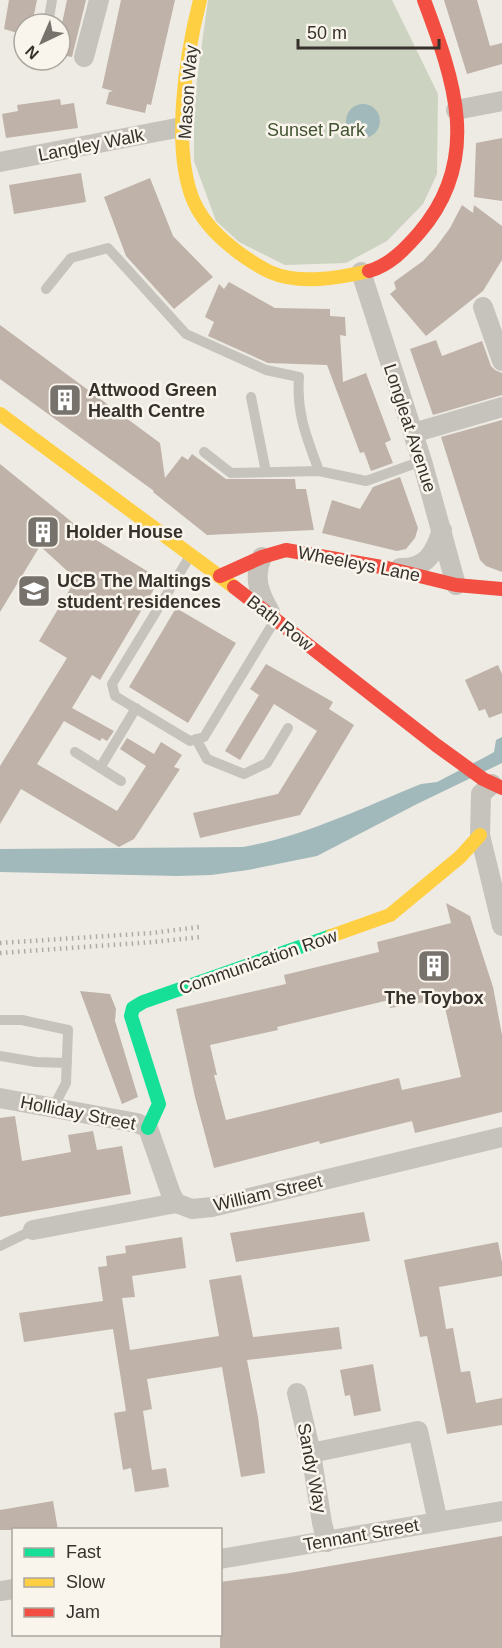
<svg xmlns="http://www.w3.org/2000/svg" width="502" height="1648" viewBox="0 0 502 1648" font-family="Arial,sans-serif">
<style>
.green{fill:#ccd3c0}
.water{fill:#a2b9bc}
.building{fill:#bfb2a8;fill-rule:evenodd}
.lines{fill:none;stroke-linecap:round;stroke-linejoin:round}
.lane{stroke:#c6c3bd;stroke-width:10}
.street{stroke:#c6c3bd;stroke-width:20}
.fast{stroke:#16e098;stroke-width:14}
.slow{stroke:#ffcf43;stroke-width:14}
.jam{stroke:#f24e42;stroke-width:14}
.rail{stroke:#aeaba7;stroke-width:4.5;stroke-dasharray:1.5 4.5;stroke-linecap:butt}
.labels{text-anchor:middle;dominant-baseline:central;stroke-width:5;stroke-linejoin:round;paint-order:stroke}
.street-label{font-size:18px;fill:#37312b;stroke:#f9f5ed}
.park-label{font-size:18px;fill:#425332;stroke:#f9f5ed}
.poi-label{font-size:18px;font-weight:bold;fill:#37312b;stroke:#f9f5ed;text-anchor:start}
</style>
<rect width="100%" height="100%" fill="#eeebe4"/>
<path class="green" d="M208,0H392L438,94L437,174L423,204L387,241L346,263L285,265L239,242L216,221L194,161V101Z"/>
<path class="water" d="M346 121a17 17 0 1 1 34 0a17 17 0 1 1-34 0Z
M502,737V763L417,804L317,856L248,870L211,875L178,876L0,872V849L243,847C305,836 362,808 421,784L437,782L487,756L494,752L496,740Z"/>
<path class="building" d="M9,0H37L32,24H24V35L4,29Z
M67,0H86L72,57L60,55V33Z
M121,0H175L151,105L147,104L145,113L106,104L109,92L113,91L102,88Z
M444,0H477L490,46L502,43V64L467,74Z
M60,99L61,105L74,103L78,128L6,138L2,114L18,111L17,105Z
M502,138V201L474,197L476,143Z
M81,173L86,202L14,214L9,185Z
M150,178L173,236L213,277L174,309L126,256L104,197Z
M462,205L473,213L474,205L502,226V260L483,291L426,336L390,294L396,289L394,282L423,261L436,247L450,228Z
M229,282L275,308L330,309V316L345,317L346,336L340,335L343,382L366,373L391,440L385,443L393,463L371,471L364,452L360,453L327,365L268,363L208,336L214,322L205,317L219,284L224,289Z
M0,325L160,443L165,478L182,456L188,460L192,454L226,479H295L296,489H306L314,530L207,535L153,492L154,491L0,379Z
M436,340L442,356L482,341L491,366L495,370L502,373V395L433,415L410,349Z
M502,420V572L486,566L480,560L441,437Z
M0,464L88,535L160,579L100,680L92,675L72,708L114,731L107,741L102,738L100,741L64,721L37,764L117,811L146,766L120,749L127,738L154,754L161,742L182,755L174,767L180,769L134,839L119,847L21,789L0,824V766L67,658L39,641L76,579L40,546L0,612Z
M400,477L418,528L415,538L406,549L397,551L322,533L332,500L360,509L373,487Z
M176,608L236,643L188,723L129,687Z
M266,664L333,702L329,709L354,725L300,815L200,838L193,813L278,794L317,731L274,704L240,760L225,751L259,695L250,689Z
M498,665L502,674V713L489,718L485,709L479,711L465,680Z
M446,903L470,916L493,987L502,1035V1112L415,1133L412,1121L320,1144L319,1141L214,1168L195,1097L176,1009L286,984L284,975L379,952L377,942L451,923ZM443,999L461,1077L402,1090L399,1078L226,1120L214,1075H217L210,1045L278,1030L277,1027L389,1000L390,1008Z
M80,991L110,994L116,1009L115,1021L138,1097L122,1104Z
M15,1116L22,1161L71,1152L68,1135L93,1131L97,1150L122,1146L131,1194L0,1217V1118Z
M364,1212L370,1241L236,1262L230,1233Z
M182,1237L186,1268L132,1276L135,1297L122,1298L130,1350L219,1336L209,1280L241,1275L253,1337L339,1327L342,1349L247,1360L258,1417L265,1473L241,1477L222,1367L147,1379L152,1409L143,1411L152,1470L166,1468L169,1487L135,1492L131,1468L123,1470L114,1413L126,1411L113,1329L24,1342L19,1313L103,1301L98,1267L107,1266L106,1256L126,1253L125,1246Z
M498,1242L502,1262V1276L439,1287L446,1329L453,1328L461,1372L470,1371L476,1403L502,1398V1425L447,1434L427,1336L420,1337L404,1260Z
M373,1364L381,1411L354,1416L350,1395L345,1396L340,1370Z
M53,1501L58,1530H0V1510Z
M502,1536V1648H220V1582L290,1573Z"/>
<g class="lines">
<path class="lane" d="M48,24L52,0
M46,289L71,258L108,248L186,334L266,370L299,377C296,413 307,438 319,471
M251,397L266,472
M204,452L231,473L319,471L366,481L422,461
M190,556L112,684L115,696L190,741L204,737L275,620
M196,739L207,759L244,774L267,763L288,728
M75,752L121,781
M100,768L136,708
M0,1020H22L68,1030L66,1083L53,1108
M0,1056L36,1062L67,1063
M0,1246L33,1230"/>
<path class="street" d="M84,57L99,0
M456,110L502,101
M0,162L182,127
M361,272L422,461L456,585
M483,307L502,361
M413,433L502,407
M262,557C253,578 259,593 270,612
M400,568C426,569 435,553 442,530
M492,784L481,794L480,835L502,926
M0,1098L137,1123L148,1128L171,1194L176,1203
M33,1230L176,1203L192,1209L212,1207L502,1137
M297,1393L311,1453L322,1523L327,1542
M311,1453L418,1431L438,1522
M220,1559L502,1511
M0,1591L14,1589"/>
<path class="fast" d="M148,1128L159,1104L131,1016L133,1008L143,1002L331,936"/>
<path class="slow" d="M200,0C186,55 171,149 194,202C204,224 221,239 239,253C249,260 259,267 270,272C299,285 339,278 369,271
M0,414L234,587
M331,936L390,915L460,857L480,835"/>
<path class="jam" d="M369,271C390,265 405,249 419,233C483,159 454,80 424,0
M220,576L262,557L286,550L387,568L456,585L502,589
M234,587L436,745L483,779L502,788"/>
<path class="rail" d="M0,943L152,933L199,927
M0,953L153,942L201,937"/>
</g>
<defs>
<symbol id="building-square" viewBox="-11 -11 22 22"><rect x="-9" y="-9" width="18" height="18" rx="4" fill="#77726c" stroke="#f9f5ed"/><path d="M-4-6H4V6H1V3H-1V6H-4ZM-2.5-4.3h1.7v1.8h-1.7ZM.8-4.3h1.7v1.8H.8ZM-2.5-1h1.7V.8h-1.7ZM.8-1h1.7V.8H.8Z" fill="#fff"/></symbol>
<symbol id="university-square" viewBox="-11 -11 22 22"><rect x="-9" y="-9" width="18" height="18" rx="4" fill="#77726c" stroke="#f9f5ed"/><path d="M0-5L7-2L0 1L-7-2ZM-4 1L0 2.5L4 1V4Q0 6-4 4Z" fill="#fff"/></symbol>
</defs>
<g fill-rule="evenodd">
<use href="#building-square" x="46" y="381" width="38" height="38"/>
<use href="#building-square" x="24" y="513" width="38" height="38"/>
<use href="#university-square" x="15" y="572" width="38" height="38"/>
<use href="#building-square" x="415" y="947" width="38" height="38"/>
</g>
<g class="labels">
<g class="street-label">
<text transform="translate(188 92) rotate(-86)">Mason Way</text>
<text transform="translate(91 145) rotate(-11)">Langley Walk</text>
<text transform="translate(410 428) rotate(72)">Longleat Avenue</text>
<text transform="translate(359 564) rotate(11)">Wheeleys Lane</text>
<text transform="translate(280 623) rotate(38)">Bath Row</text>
<text transform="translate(258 962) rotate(-19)">Communication Row</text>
<text transform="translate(78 1113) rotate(11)">Holliday Street</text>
<text transform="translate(268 1193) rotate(-13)">William Street</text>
<text transform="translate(312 1468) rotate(79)">Sandy Way</text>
<text transform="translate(361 1535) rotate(-10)">Tennant Street</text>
</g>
<g class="park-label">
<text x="316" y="130">Sunset Park</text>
</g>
<g class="poi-label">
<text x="88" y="390">Attwood Green<tspan x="88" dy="21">Health Centre</tspan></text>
<text x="66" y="532">Holder House</text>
<text x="57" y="581">UCB The Maltings<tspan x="57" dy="21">student residences</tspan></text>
<text x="434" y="998" text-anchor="middle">The Toybox</text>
</g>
</g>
<rect x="12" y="1528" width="210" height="108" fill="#f9f5ed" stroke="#aba79f" stroke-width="1.5"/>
<rect x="24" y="1548" width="30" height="9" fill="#16e098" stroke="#aba79f" stroke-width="1.5"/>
<text x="66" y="1558" font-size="18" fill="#37312b">Fast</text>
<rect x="24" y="1578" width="30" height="9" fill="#ffcf43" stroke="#aba79f" stroke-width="1.5"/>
<text x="66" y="1588" font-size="18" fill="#37312b">Slow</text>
<rect x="24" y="1608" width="30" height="9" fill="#f24e42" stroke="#aba79f" stroke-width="1.5"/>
<text x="66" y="1618" font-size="18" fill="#37312b">Jam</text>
<g transform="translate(42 42) rotate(224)"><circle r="28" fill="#f9f5ed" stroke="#aba79f" stroke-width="1.5"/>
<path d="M0-4.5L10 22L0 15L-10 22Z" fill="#77726c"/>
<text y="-9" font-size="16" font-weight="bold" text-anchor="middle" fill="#37312b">N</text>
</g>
<path d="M298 39v9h141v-9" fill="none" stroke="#37312b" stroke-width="3"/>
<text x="307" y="39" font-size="18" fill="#37312b" stroke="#f9f5ed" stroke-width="4.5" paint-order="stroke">50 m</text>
</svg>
